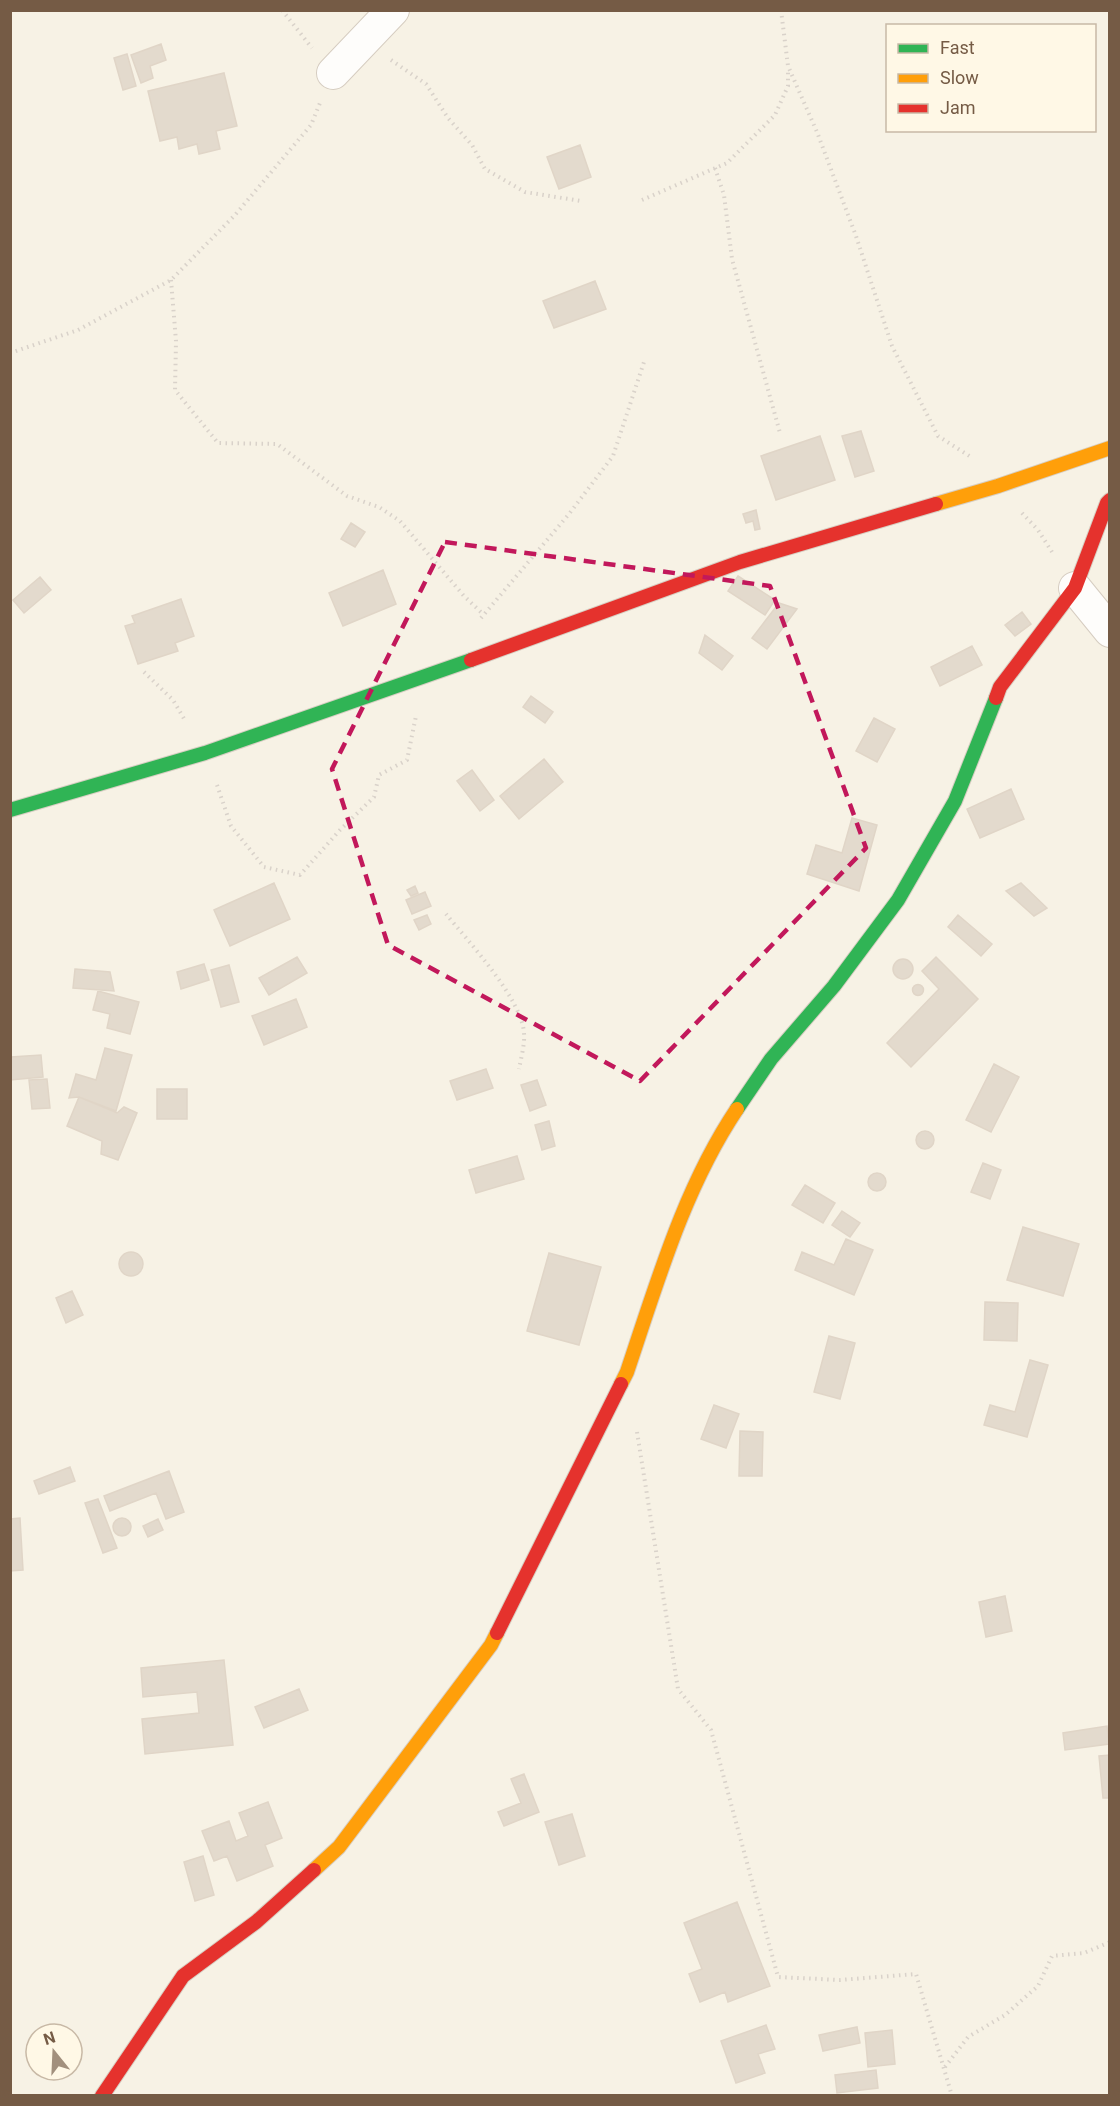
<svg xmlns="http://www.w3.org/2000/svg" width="1120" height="2106" viewBox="0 0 1120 2106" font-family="Roboto,sans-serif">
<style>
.building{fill:#e3dacd;stroke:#e0d5c7;stroke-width:1.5}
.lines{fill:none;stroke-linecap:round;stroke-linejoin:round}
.street-casing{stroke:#d6cdc1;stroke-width:34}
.fast-casing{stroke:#d7cec2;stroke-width:16}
.slow-casing{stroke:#d7cec2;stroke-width:16}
.jam-casing{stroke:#d7cec2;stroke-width:16}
.path{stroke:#d9d2ca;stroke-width:4;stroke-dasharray:1.5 4.5;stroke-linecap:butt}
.street{stroke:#fefdfb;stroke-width:32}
.fast{stroke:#30b455;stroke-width:14}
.slow{stroke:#ff9f0a;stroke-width:14}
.jam{stroke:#e5322d;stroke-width:14}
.marked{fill:none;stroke:#c2185b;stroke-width:4.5;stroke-dasharray:12 8;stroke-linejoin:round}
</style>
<rect width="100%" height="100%" fill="#f7f2e5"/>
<path class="building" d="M161,44L166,60L150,66L153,78L141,83L131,55Z
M127,54L136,86L123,90L114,58Z
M224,73L237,126L216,131L220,149L199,154L197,144L179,149L177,137L160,141L148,91Z
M580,145L591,177L559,189L547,157Z
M595,281L606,309L554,328L543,301Z
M861,431L874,471L855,477L842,436Z
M820,436L835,480L776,500L761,456Z
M756,510L760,529L755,530L753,521L746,523L743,514Z
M351,523L365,532L355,547L341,539Z
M383,570L396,604L343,626L329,593Z
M738,576L775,600L765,615L728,591Z
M40,577L51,590L24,613L13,600Z
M181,599L194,636L175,643L178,651L138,664L125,626L135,623L132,616Z
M779,603L797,609L767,649L752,638Z
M1022,612L1031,624L1015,636L1005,625Z
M705,635L733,656L722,670L699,653Z
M972,646L982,665L940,686L931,667Z
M531,696L553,712L545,723L523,707Z
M874,718L895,729L877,762L856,751Z
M544,759L563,782L519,819L500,796Z
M472,770L494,800L480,811L457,781Z
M1011,789L1024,819L980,838L967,809Z
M852,818L877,825L859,891L807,874L816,845L842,853Z
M274,883L290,919L230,946L214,910Z
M1021,883L1047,908L1034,916L1006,891Z
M415,886L418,893L411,896L407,890Z
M425,892L431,906L412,914L406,900Z
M427,915L431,924L419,930L414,920Z
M958,915L992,944L981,956L948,927Z
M297,957L307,973L269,995L259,978Z
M936,957L978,999L911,1067L887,1043L939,989L922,971Z
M893 969a10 10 0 1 1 20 0a10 10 0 1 1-20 0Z
M204,964L209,980L181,989L177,972Z
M229,965L239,1002L221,1007L211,970Z
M75,969L110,972L114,991L73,988Z
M912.5 990a5.5 5.5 0 1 1 11 0a5.5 5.5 0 1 1-11 0Z
M98,991L139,1002L130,1034L107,1028L110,1014L93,1010Z
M296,999L307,1027L264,1045L252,1016Z
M105,1048L132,1055L116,1111L79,1097L69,1098L76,1074L96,1080Z
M41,1055L43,1077L10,1080L11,1057Z
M994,1064L1019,1077L991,1132L966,1120Z
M486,1069L493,1088L457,1100L450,1081Z
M47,1079L50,1108L32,1109L29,1080Z
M537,1080L546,1105L530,1111L521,1085Z
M157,1089H187V1119H157Z
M79,1097L117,1113L124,1107L137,1113L118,1160L101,1154L102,1141L67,1126Z
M549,1121L555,1146L542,1150L535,1125Z
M916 1140a9 9 0 1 1 18 0a9 9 0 1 1-18 0Z
M517,1156L524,1179L476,1193L469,1170Z
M983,1163L1001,1170L990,1199L971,1192Z
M868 1182a9 9 0 1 1 18 0a9 9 0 1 1-18 0Z
M805,1185L835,1203L823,1223L792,1205Z
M842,1211L860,1223L850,1237L832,1225Z
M1023,1227L1079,1244L1063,1296L1007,1280Z
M846,1239L873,1250L854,1295L795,1270L802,1252L834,1265Z
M119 1264a12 12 0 1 1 24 0a12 12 0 1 1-24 0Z
M549,1253L601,1267L579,1345L527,1331Z
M72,1291L83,1315L66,1323L56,1298Z
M985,1302L1018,1303L1017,1341L984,1340Z
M829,1336L855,1343L840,1399L814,1392Z
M1030,1360L1048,1365L1027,1437L984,1425L990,1405L1015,1412Z
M714,1405L739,1414L726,1448L701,1439Z
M740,1431L763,1432L762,1476H739Z
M70,1467L75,1481L39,1494L34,1481Z
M169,1471L184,1512L166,1519L156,1493L110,1511L104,1496Z
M98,1499L117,1548L103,1553L85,1503Z
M20,1518L23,1570L10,1571V1519Z
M113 1527a9 9 0 1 1 18 0a9 9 0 1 1-18 0Z
M158,1519L163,1530L148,1537L143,1526Z
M1005,1596L1012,1631L986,1637L979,1602Z
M224,1660L233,1745L145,1754L142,1719L199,1713L197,1692L143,1697L141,1668Z
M299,1689L308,1710L264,1728L255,1707Z
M1107,1726L1109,1744L1065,1750L1063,1733Z
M1110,1755V1798H1103L1099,1756Z
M524,1774L539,1812L504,1826L498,1812L521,1803L511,1779Z
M268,1802L282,1838L265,1845L273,1866L237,1881L227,1856L214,1861L202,1831L229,1821L236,1841L248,1836L239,1813Z
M572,1814L585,1856L559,1865L545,1822Z
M203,1856L214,1895L195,1901L184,1862Z
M737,1902L770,1986L728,2002L725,1992L700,2002L689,1974L702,1969L684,1923Z
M766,2025L775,2049L758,2054L765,2073L736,2083L721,2041Z
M857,2027L860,2043L823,2051L819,2035Z
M892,2030L895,2064L868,2067L865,2033Z
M876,2070L878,2088L837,2093L835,2075Z"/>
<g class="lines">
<defs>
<path id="street" d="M333,73L393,10
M1075,588L1110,631"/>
<path id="fast" d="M10,810L205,753L471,660
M737,1109L771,1059L834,986L898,900L955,801L996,698"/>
<path id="slow" d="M936,504L998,486L1110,448
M621,1384L627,1372C657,1283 684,1188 737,1109
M314,1870L339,1847L491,1645L497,1633"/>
<path id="jam" d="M471,660L740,562L936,504
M996,698L1000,687L1075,588L1107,503L1110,500
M497,1633L621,1384
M102,2096L183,1976L256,1922L314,1870"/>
</defs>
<use href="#street" class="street-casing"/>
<use href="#fast" class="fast-casing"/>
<use href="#slow" class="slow-casing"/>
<use href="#jam" class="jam-casing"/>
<path class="path" d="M282,10L312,48
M781,10L788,66L817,132L856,236L892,346L938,436L971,457
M391,60L426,84L448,118L472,145L485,169L525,192L581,201
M715,168L724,195L732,259L780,433
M642,200L727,163L775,115L788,86V70
M171,280L176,341L175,390L218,443L277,444L347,496L379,507L400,521L464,596L484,615
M10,353L78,330L171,280L235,215L311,125L320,103
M1022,513L1038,530L1052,552
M481,618L569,514L613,456L645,359
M144,672L173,700L186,722
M217,785L231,826L264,867L300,875L340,830L374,797L379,775L407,760L416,716
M446,914C468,941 522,999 524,1033C525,1044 521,1058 519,1069
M637,1432L678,1689L711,1730L778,1977L840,1980L916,1974L952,2096
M945,2067L968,2037L1005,2015L1038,1986L1052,1956L1084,1953L1110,1942"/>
<use href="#street" class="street"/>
<use href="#fast" class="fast"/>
<use href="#slow" class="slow"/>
<use href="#jam" class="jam"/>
</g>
<path class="marked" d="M445,542L770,586L866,848L640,1081L388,945L332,769Z"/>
<rect width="1120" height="2106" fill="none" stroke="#755b45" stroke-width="24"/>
<rect x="886" y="24" width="210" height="108" fill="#fff8e6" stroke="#c8b9a6" stroke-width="1.5"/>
<rect x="898" y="44" width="30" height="9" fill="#30b455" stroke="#c8b9a6" stroke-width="1.5"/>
<text x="940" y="54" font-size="18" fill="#755b45">Fast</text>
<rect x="898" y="74" width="30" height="9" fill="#ff9f0a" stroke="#c8b9a6" stroke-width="1.5"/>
<text x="940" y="84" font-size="18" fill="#755b45">Slow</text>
<rect x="898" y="104" width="30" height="9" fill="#e5322d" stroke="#c8b9a6" stroke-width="1.5"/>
<text x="940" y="114" font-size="18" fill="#755b45">Jam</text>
<g transform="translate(54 2052) rotate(342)"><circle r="28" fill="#fff8e6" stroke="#c8b9a6" stroke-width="1.5"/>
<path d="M0-4.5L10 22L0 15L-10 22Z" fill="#a2907d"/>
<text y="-9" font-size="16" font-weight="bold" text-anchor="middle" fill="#755b45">N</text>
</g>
</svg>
